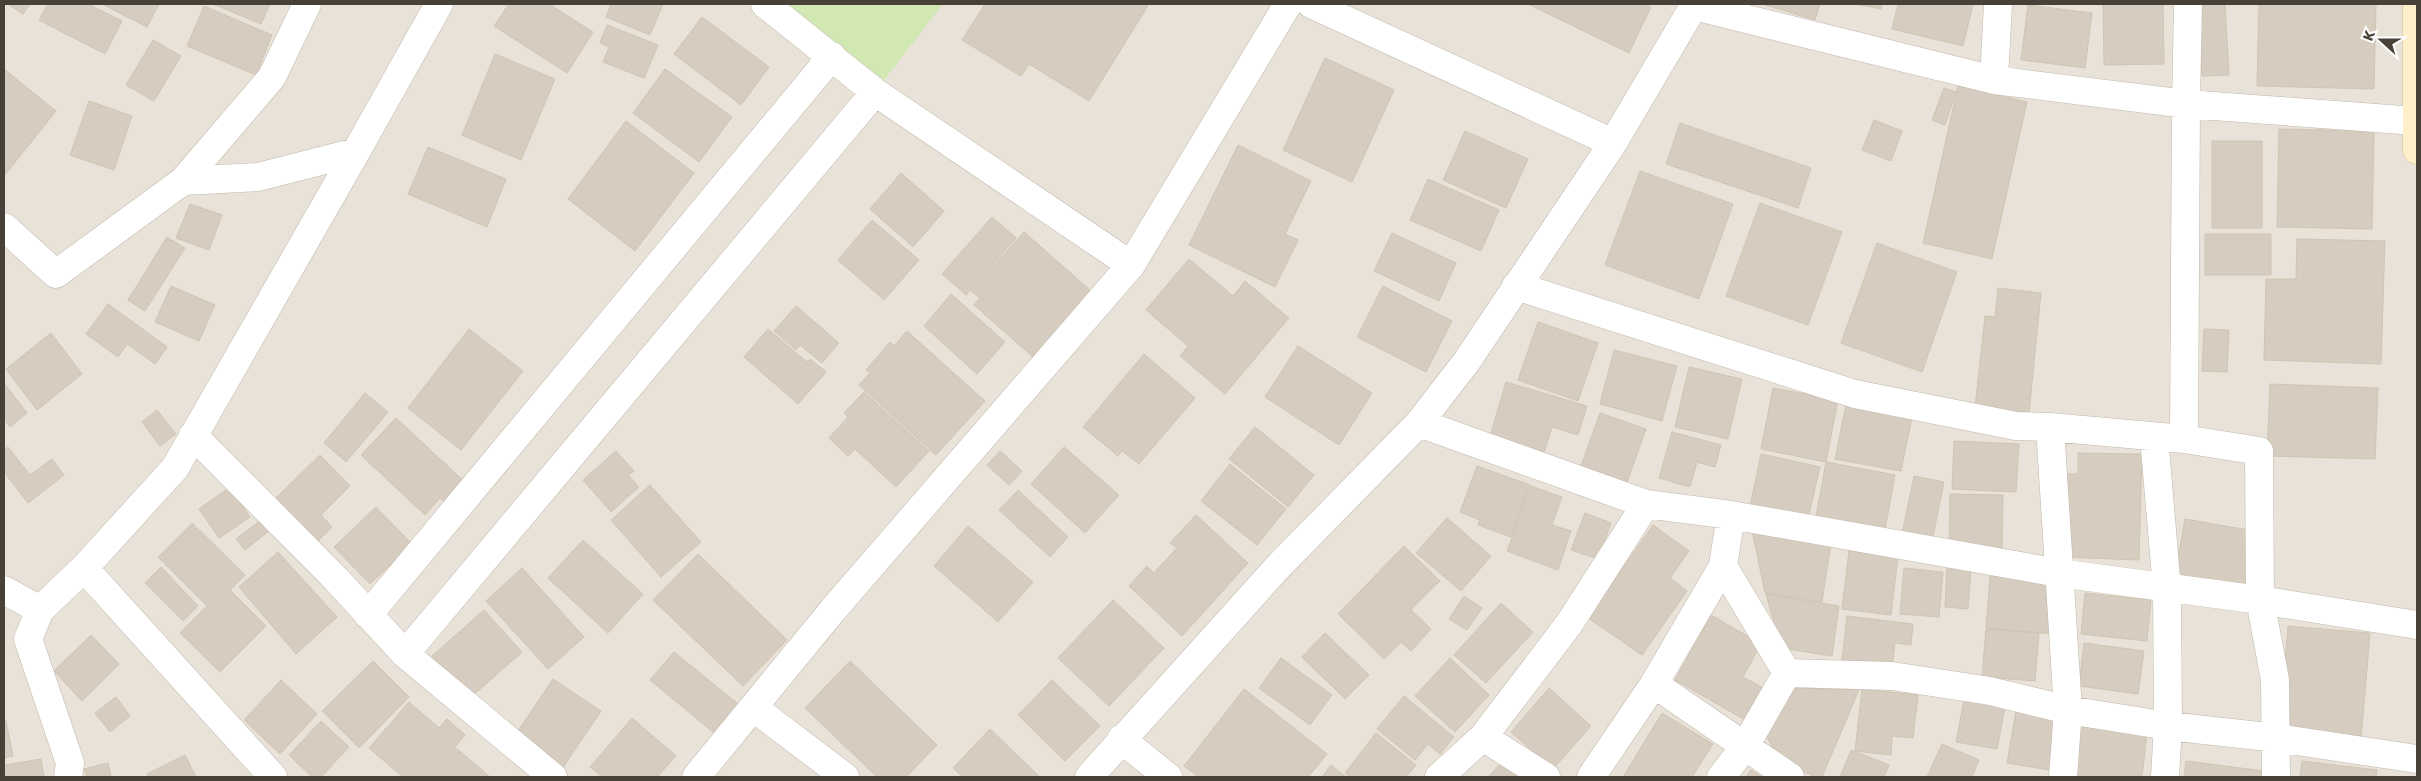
<svg xmlns="http://www.w3.org/2000/svg" width="2421" height="781" viewBox="0 0 2421 781" font-family="Poppins,sans-serif">
<style>
.residential{fill:#e8e2d8}
.green{fill:#d2e8b3}
.building{fill:#d6ccbf;stroke:#d1c4b2}
.lines{fill:none;stroke-linecap:round;stroke-linejoin:round}
.minor-casing{stroke:#c0b8ac;stroke-width:29}
.tertiary-casing{stroke:#c0b8ac;stroke-width:29}
.secondary-casing{stroke:#d3c29a;stroke-width:29}
.minor{stroke:#fff;stroke-width:28}
.tertiary{stroke:#fff;stroke-width:28}
.secondary{stroke:#feefca;stroke-width:28}
</style>
<rect width="100%" height="100%" fill="#f4f1e9"/>
<path class="residential" d="M4,4H2417V777H4Z"/>
<path class="green" d="M782,4H943L884,80Z"/>
<path class="building" d="M8,4H30L23,14Z
M48,4H88L122,21L105,54L39,20Z
M102,4H159L147,27Z
M213,4H270L261,24Z
M509,4H549L593,32L567,73L494,26Z
M611,4H663L650,35L606,17Z
M985,4H1149L1089,101L1029,64L1021,76L962,40Z
M1528,4H1645L1651,7L1629,53Z
M1762,4H1820L1815,20Z
M1856,4H1882L1881,9Z
M1898,4H1973L1963,46L1892,29Z
M2103,4H2163L2164,64L2104,65Z
M2198,4H2225L2229,75L2202,76Z
M2259,4H2376L2374,89L2257,86Z
M2028,5L2092,13L2085,68L2021,60Z
M204,6L272,35L256,75L187,46Z
M702,17L769,67L741,105L674,54Z
M607,25L658,45L644,78L603,62L609,47L600,43Z
M153,40L181,56L154,101L126,85Z
M495,54L555,79L521,160L462,135Z
M1325,58L1394,90L1352,182L1283,150Z
M4,69L56,111L4,176Z
M665,69L732,117L699,162L633,113Z
M1958,86L2027,102L1992,259L1923,243Z
M1944,88L1956,92L1945,125L1932,120Z
M89,101L132,116L114,170L70,155Z
M1874,120L1902,131L1891,161L1862,150Z
M626,121L694,173L635,251L568,199Z
M1680,123L1811,168L1798,208L1666,164Z
M2279,129L2374,131L2372,229L2277,227Z
M1465,131L1528,159L1506,208L1443,180Z
M2212,141H2262V228H2212Z
M1238,145L1311,181L1285,234L1298,240L1275,287L1189,245Z
M428,147L506,179L487,227L408,194Z
M1640,171L1733,204L1699,299L1605,265Z
M901,173L944,211L913,247L870,209Z
M1428,179L1499,210L1481,251L1410,220Z
M1760,203L1842,232L1808,325L1726,296Z
M190,204L222,215L209,250L176,238Z
M992,217L1016,238L966,295L942,274Z
M872,220L919,260L884,300L838,260Z
M1024,232L1091,291L1033,357L974,305L980,298L971,291Z
M1392,233L1456,263L1439,301L1374,271Z
M2205,234H2271V275H2205Z
M167,237L185,248L145,311L128,300Z
M2297,239L2385,241L2381,364L2264,360L2266,279H2296Z
M1877,243L1957,272L1922,372L1841,343Z
M1189,259L1233,296L1245,281L1289,318L1225,394L1180,356L1188,346L1146,310Z
M171,286L215,305L199,341L155,322Z
M1383,286L1452,321L1426,372L1357,337Z
M1998,288L2041,293L2029,413L1975,408L1985,316L1995,317Z
M951,294L1005,342L977,374L924,326Z
M108,304L167,347L155,364L127,344L118,357L86,334Z
M796,306L839,343L822,363L800,345L796,350L774,331Z
M1538,322L1598,343L1578,401L1518,380Z
M469,329L523,371L461,450L408,408Z
M768,329L807,362L810,359L826,372L798,404L744,357Z
M2204,329L2229,330L2227,372L2202,371Z
M907,331L985,401L936,455L859,385L870,373L866,370L890,342L894,346Z
M51,333L82,374L37,410L6,369Z
M1298,346L1372,393L1339,445L1265,397Z
M1614,350L1677,366L1662,421L1600,404Z
M1144,354L1195,398L1139,464L1122,451L1118,456L1083,427Z
M1689,367L1742,379L1728,439L1675,427Z
M1506,382L1587,406L1578,435L1552,427L1543,456L1489,440Z
M4,383L27,413L10,427L4,419Z
M2270,384L2378,388L2375,459L2267,456Z
M1773,388L1838,400L1826,462L1761,449Z
M864,392L929,451L896,487L855,449L848,456L829,438L848,417L844,413Z
M365,393L388,412L346,462L324,443Z
M1846,404L1912,417L1901,471L1835,459Z
M157,410L176,434L160,446L142,422Z
M1600,413L1646,429L1627,482L1581,466Z
M396,418L469,486L450,507L440,498L425,515L361,455Z
M1255,427L1314,475L1288,507L1229,459Z
M1672,432L1721,445L1715,467L1697,462L1690,487L1659,478Z
M1954,441L2019,444L2016,492L1952,489Z
M8,447L30,475L52,459L64,475L28,503L4,472V450Z
M1064,447L1119,495L1085,533L1031,484Z
M616,451L634,471L628,475L639,487L611,512L583,480Z
M1000,451L1022,471L1009,485L987,465Z
M2078,453L2142,454L2139,560L2062,557L2065,474H2078Z
M1761,454L1820,467L1807,523L1749,511Z
M320,455L350,486L321,515L332,527L317,542L275,499Z
M1826,462L1895,475L1884,535L1815,522Z
M1230,464L1286,509L1257,545L1201,501Z
M1477,466L1530,485L1511,537L1478,525L1480,520L1460,512Z
M1914,476L1944,482L1932,541L1902,534Z
M650,485L701,542L661,577L611,520Z
M1531,486L1562,497L1552,525L1571,531L1558,570L1507,551Z
M230,487L250,517L219,538L199,509Z
M1018,490L1068,537L1050,557L999,510Z
M1950,494L2003,495L2002,552L1949,551Z
M376,507L412,544L370,584L334,547Z
M1585,513L1611,523L1598,559L1571,550Z
M1196,515L1248,563L1182,636L1129,586L1147,566L1154,573L1177,548L1170,543Z
M1447,518L1491,556L1461,591L1416,553Z
M2185,519L2254,531L2245,591L2174,579Z
M261,520L269,531L245,550L236,539Z
M192,523L245,575L230,590L266,626L220,672L180,633L207,606L158,557Z
M1653,525L1689,551L1670,578L1687,591L1642,655L1588,618Z
M968,526L1033,582L998,622L934,566Z
M1752,530L1831,543L1822,602L1765,593Z
M583,540L643,594L608,633L548,578Z
M1404,546L1440,581L1411,610L1431,629L1411,651L1401,642L1384,659L1338,614Z
M1849,551L1898,557L1891,615L1842,609Z
M278,552L337,617L296,654L239,587Z
M698,554L787,640L743,686L653,600Z
M1947,566L1971,568L1968,609L1945,607Z
M161,567L198,606L183,621L145,583Z
M522,568L584,637L548,669L486,601Z
M1904,568L1943,572L1939,617L1900,614Z
M1990,576L2057,582L2053,634L1986,628Z
M2085,593L2151,600L2147,641L2081,634Z
M1766,594L1839,606L1832,656L1781,648Z
M1464,596L1482,608L1467,630L1449,619Z
M1113,600L1164,648L1109,706L1058,658Z
M1501,603L1533,632L1486,683L1454,655Z
M484,610L522,652L470,698L432,656Z
M1711,615L1761,644L1743,677L1765,689L1747,721L1675,680Z
M1847,616L1913,624L1911,645L1895,643L1892,666L1842,660Z
M2288,626L2370,633L2361,739L2279,732Z
M1986,629L2039,633L2035,681L1982,677Z
M1325,633L1369,675L1345,699L1302,657Z
M91,635L119,664L82,701L54,671Z
M2084,643L2144,651L2138,694L2079,686Z
M674,652L737,703L713,732L650,680Z
M1281,658L1332,695L1310,725L1259,688Z
M1450,658L1489,695L1455,732L1415,696Z
M373,661L409,697L359,748L322,711Z
M850,661L937,745L906,777H877L805,708Z
M553,679L601,711L562,769L514,737Z
M281,680L317,714L280,754L244,720Z
M1052,680L1100,726L1065,761L1018,715Z
M1549,688L1591,726L1553,769L1511,732Z
M1796,688L1859,690L1822,777H1816L1780,762L1765,733Z
M1244,689L1327,754L1308,777H1199L1184,766Z
M1862,689L1918,695L1913,738L1892,736L1891,755L1855,751Z
M1404,696L1454,737L1440,754L1428,744L1415,760L1377,729Z
M116,697L130,716L110,732L95,713Z
M1964,700L2005,707L1997,749L1956,742Z
M409,702L439,728L447,719L465,735L455,747L490,777H401L402,776L369,748Z
M2016,711L2057,718L2049,770L2007,763Z
M1662,713L1713,744L1692,777H1623Z
M632,718L676,756L657,777H602L590,767Z
M4,721H6L13,756L4,758Z
M321,721L349,747L321,777H312L289,755Z
M2076,725L2147,733L2142,777H2070Z
M990,729L1040,777H963L953,768Z
M1376,733L1416,765L1406,777H1351L1345,773Z
M1942,744L1979,760L1972,777H1927Z
M1851,750L1889,765L1884,777H1840Z
M185,755L196,777H149L147,774Z
M41,759L44,777H4V765Z
M1503,761L1521,777H1488Z
M2186,761L2264,771L2263,777H2184Z
M2302,761L2377,770L2376,777H2300Z
M108,763L111,777H87L84,769Z
M1331,765L1346,777H1322Z
M1751,770L1762,777H1746Z"/>
<g class="lines">
<defs>
<path id="minor" d="M765,4L875,92L1131,265
M1311,4L1613,143
M1694,6L1994,80L2186,104L2416,121
M1994,80L1998,4
M183,181L258,177L356,152
M4,227L56,274L183,181L272,77L307,4
M1516,286L1855,394L2016,426L2050,427L2184,439L2259,451L2260,600L2275,680L2276,777
M1419,423L1646,504L1731,515L2059,573L2260,600L2417,625
M2050,427L2068,710L2063,777
M193,435L336,579L405,654L553,777
M2154,437L2167,589L2168,726L2165,777
M2184,439L2186,104L2188,4
M84,568L273,777
M4,590L40,610
M368,615L832,56
M405,654L875,92
M1787,673L1892,676L1990,691L2068,710L2168,726L2277,738L2417,759
M1654,684L1790,777
M754,708L845,777
M1483,737L1546,777
M1121,739L1168,777
M68,777L70,763L28,639L40,610L84,568L175,468L356,152L439,4
M1089,777L1276,569L1419,423L1467,361L1613,143L1695,4
M1439,777L1483,737L1569,624L1646,504
M1591,777L1654,684L1723,566L1731,515
M1721,777L1744,748L1787,673L1723,566"/>
<path id="tertiary" d="M696,777L832,611L1131,265L1288,4"/>
<path id="secondary" d="M2417,4V150"/>
</defs>
<use href="#minor" class="minor-casing"/>
<use href="#tertiary" class="tertiary-casing"/>
<use href="#secondary" class="secondary-casing"/>
<use href="#minor" class="minor"/>
<use href="#tertiary" class="tertiary"/>
<use href="#secondary" class="secondary"/>
</g>
<rect width="2421" height="781" fill="none" stroke="#484138" stroke-width="10"/>
<g transform="translate(2381 40) rotate(291)" stroke="#ffffff" stroke-width="4" paint-order="stroke">
<path d="M0-4L9 19L0 12L-9 19Z" fill="#484138"/>
<text y="-8" font-size="14" font-weight="bold" text-anchor="middle" fill="#484138">K</text>
</g>
</svg>
